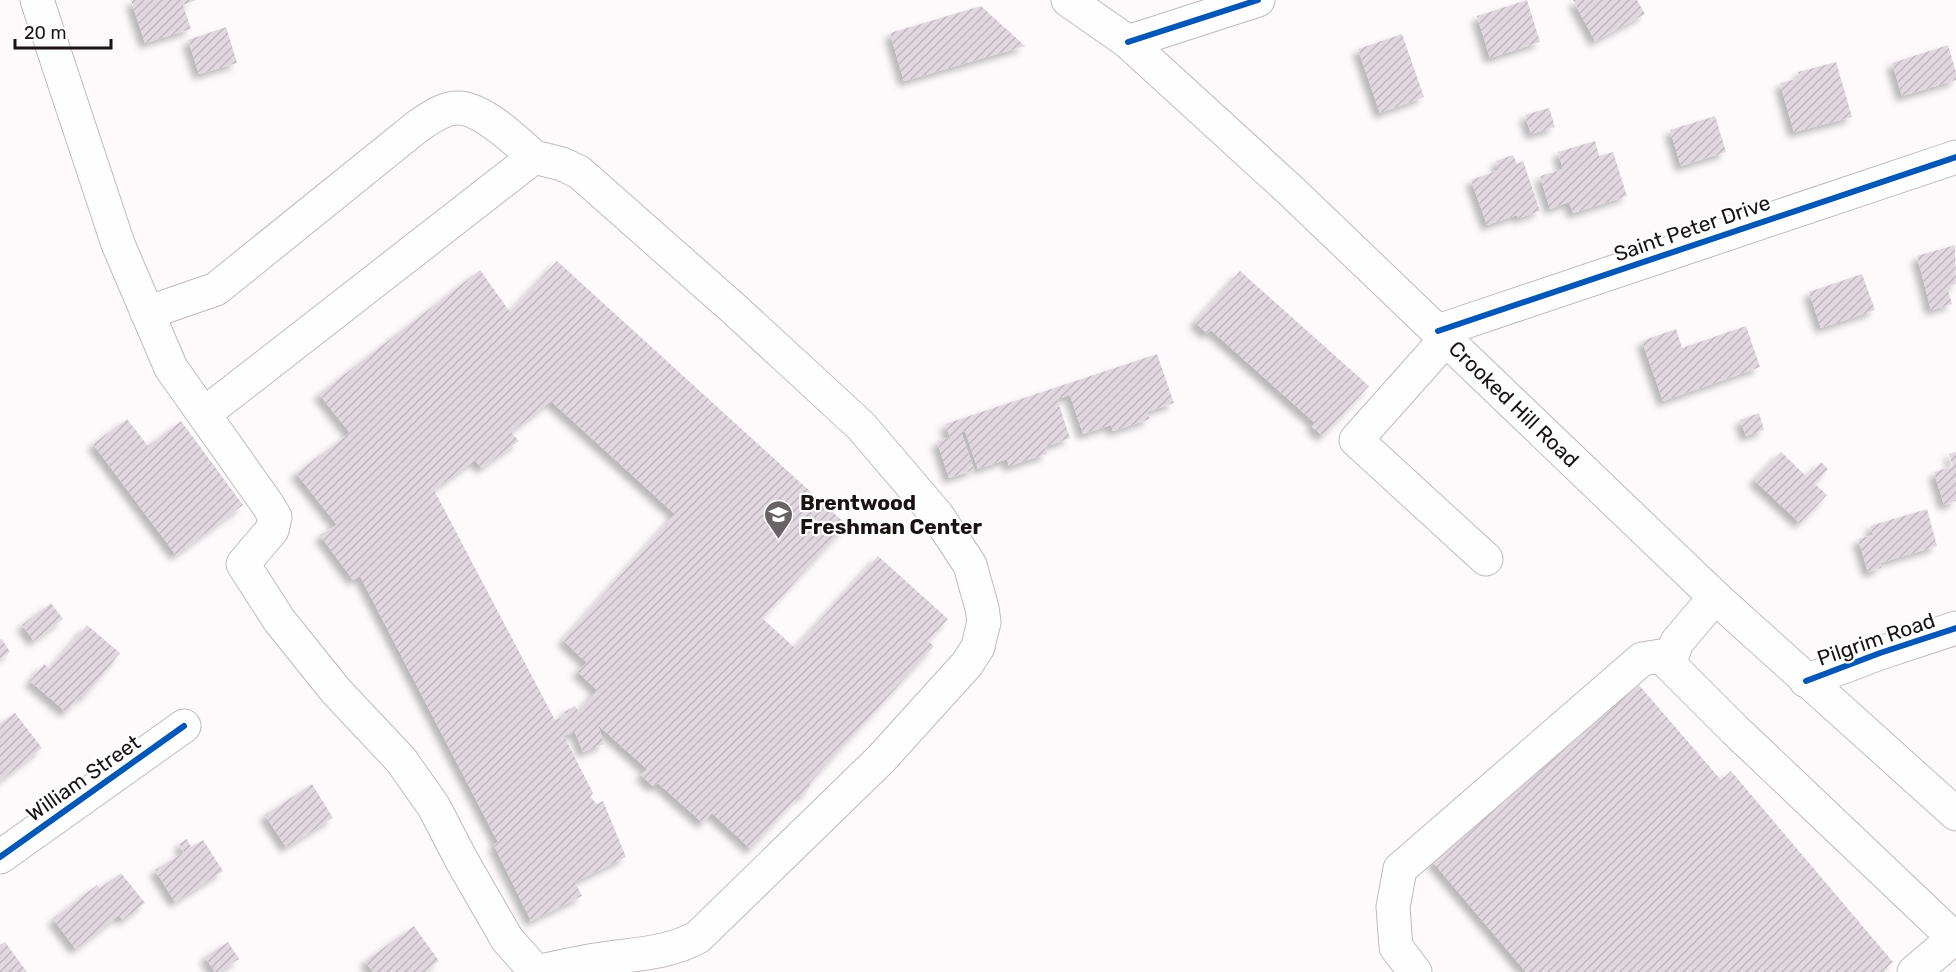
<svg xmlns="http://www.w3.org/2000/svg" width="1956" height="972" viewBox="0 0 1956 972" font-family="Rubik,sans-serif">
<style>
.building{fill:url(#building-hatch);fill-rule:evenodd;filter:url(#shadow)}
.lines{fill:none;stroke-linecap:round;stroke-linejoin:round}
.minor-casing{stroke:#c0babc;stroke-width:35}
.major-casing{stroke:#c0babc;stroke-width:35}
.minor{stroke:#fffeff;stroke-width:33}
.major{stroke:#fffeff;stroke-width:33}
.cycleway-casing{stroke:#fff;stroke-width:10}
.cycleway{stroke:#0057b8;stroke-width:6}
.labels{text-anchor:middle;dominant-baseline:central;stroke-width:4.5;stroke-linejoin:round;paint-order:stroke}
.street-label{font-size:21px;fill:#1b1214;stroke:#fff}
.poi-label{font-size:21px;font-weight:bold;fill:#1b1214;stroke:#fff;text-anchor:start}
</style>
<defs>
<pattern id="building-hatch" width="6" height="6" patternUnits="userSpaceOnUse" patternTransform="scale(1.5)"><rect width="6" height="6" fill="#e0d8de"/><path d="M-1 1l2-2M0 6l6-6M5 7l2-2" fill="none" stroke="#c0b8be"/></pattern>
<filter id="shadow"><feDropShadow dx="-5.5" dy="5.5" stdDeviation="3" flood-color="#0004"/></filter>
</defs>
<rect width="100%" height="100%" fill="#fefafc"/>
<path class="building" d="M131,0H196L183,5L191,29L145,43Z
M1527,0L1540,42L1490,58L1477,16Z
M1573,0H1637L1645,14L1595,41Z
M981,6L1025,46L904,81L890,33Z
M226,27L237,63L199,74L188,40Z
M1402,34L1424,97L1380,113L1358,49Z
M1948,45L1956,72V80L1902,96L1892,63Z
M1836,62L1852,117L1794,132L1780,83L1800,78L1798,72Z
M1549,108L1555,127L1531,134L1525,115Z
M1715,116L1726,152L1681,166L1670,130Z
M1595,141L1599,156L1613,152L1627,196L1573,213L1569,202L1550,209L1540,176L1563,169L1558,152Z
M1513,155L1517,164L1523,161L1540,211L1519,218L1517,215L1487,225L1471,180L1499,170L1496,161Z
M1955,245L1956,284L1947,287L1952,304L1931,310L1917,256Z
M557,261L847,525L762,618L795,648L878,556L948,619L928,641L934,646L809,784L811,786L802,796L799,795L751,849L712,813L703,823L658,783L654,787L641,775L647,769L598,725L604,744L583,752L575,732L564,736L593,793L590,797L597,804L603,801L626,857L575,882L582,896L531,921L494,845L498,842L360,576L353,580L320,535L337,525L296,473L350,433L319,394L480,270L510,312ZM551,401L675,514L563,640L587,663L577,671L597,690L578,711L575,706L564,712L566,716L555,720L434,490L475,460L482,468L519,441L511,432Z
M1240,271L1369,386L1323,436L1312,427L1315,423L1211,330L1207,334L1195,322Z
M1862,274L1875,310L1821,328L1809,292Z
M1746,326L1760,367L1663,401L1642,341L1676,329L1682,348Z
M1157,354L1174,403L1147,412L1150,419L1113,431L1111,425L1083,434L1070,395L1057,399L1070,438L1045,447L1047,454L1009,466L1007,459L978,469L965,431L961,432L974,470L949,478L937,441L950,437L945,424Z
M1759,413L1764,430L1746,436L1740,420Z
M127,419L148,446L181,421L243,505L176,555L93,444Z
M1781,452L1807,477L1821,462L1828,469L1814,483L1827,495L1800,523L1754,480Z
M1956,452V501L1944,505L1934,472L1953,466L1949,454Z
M1927,509L1937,546L1880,563L1881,568L1868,572L1858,539L1873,535L1870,526Z
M51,603L63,619L34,641L22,625Z
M87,625L120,653L84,697L81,695L66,712L30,681L44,664L50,669Z
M2,639L10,652L0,659V640Z
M1639,685L1721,780L1731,771L1893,962L1882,972H1526L1432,861Z
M15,713L42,748L0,781V724Z
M312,784L333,818L286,847L265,815Z
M187,839L191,847L203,840L223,871L175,902L155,870L184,852L179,844Z
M121,873L145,903L123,920L119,915L76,949L53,919L97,885L100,888Z
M414,926L439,961L424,972H373L365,961Z
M5,942L27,972H0V945Z
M228,942L239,959L219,972H215L205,957Z"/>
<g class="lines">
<defs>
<path id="minor" d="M37,0L118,244L171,368L268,505L275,517L272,530L243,564L279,620L336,691L401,760L434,807L462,861L507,939L536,972
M1128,42L1258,0
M147,313L216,289L418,126C430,118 442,109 456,108C481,106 517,142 534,157
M1438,331L1956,157
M1446,339L1356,440L1486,559
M204,414L534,157L562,164L579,172L733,308L861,426L937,515L970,565L982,608L984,622L980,638L978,647L967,664L881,759L698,937C665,955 631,954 595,960C576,963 556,968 536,972
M1715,597L1677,642L1669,664L1735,730L1954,938L1914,972
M1806,681L1880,653L1956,628
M0,857L184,726
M1415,972L1396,947L1393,907L1400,869L1642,659L1673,654"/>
<path id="major" d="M1068,0L1128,42L1290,190L1715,597L1956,814"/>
</defs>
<use href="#minor" class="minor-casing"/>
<use href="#major" class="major-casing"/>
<use href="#minor" class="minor"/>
<use href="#major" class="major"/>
<defs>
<path id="cycleway" d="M1128,42L1258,0
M1438,331L1956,157
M1806,681L1880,653L1956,628
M0,857L184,726"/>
</defs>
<use href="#cycleway" class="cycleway-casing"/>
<use href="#cycleway" class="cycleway"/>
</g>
<defs>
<symbol id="school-pin" viewBox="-11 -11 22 30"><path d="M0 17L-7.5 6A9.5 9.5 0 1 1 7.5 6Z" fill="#6a6365" stroke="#fff"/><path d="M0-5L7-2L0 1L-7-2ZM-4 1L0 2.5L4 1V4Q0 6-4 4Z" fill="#fff"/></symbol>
</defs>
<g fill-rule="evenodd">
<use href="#school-pin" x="762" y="498" width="33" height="45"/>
</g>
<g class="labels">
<g class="street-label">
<text transform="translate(1692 228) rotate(-19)">Saint Peter Drive</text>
<text transform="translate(1514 404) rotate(44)">Crooked Hill Road</text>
<text transform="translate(1876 639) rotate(-19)">Pilgrim Road</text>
<text transform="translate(83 778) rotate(-35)">William Street</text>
</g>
<g class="poi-label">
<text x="800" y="502">Brentwood<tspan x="800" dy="24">Freshman Center</tspan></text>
</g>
</g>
<path d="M15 39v9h96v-9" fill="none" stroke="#1b1214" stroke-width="3"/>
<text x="24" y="39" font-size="18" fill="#1b1214" stroke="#ffffff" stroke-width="4.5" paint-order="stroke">20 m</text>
</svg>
